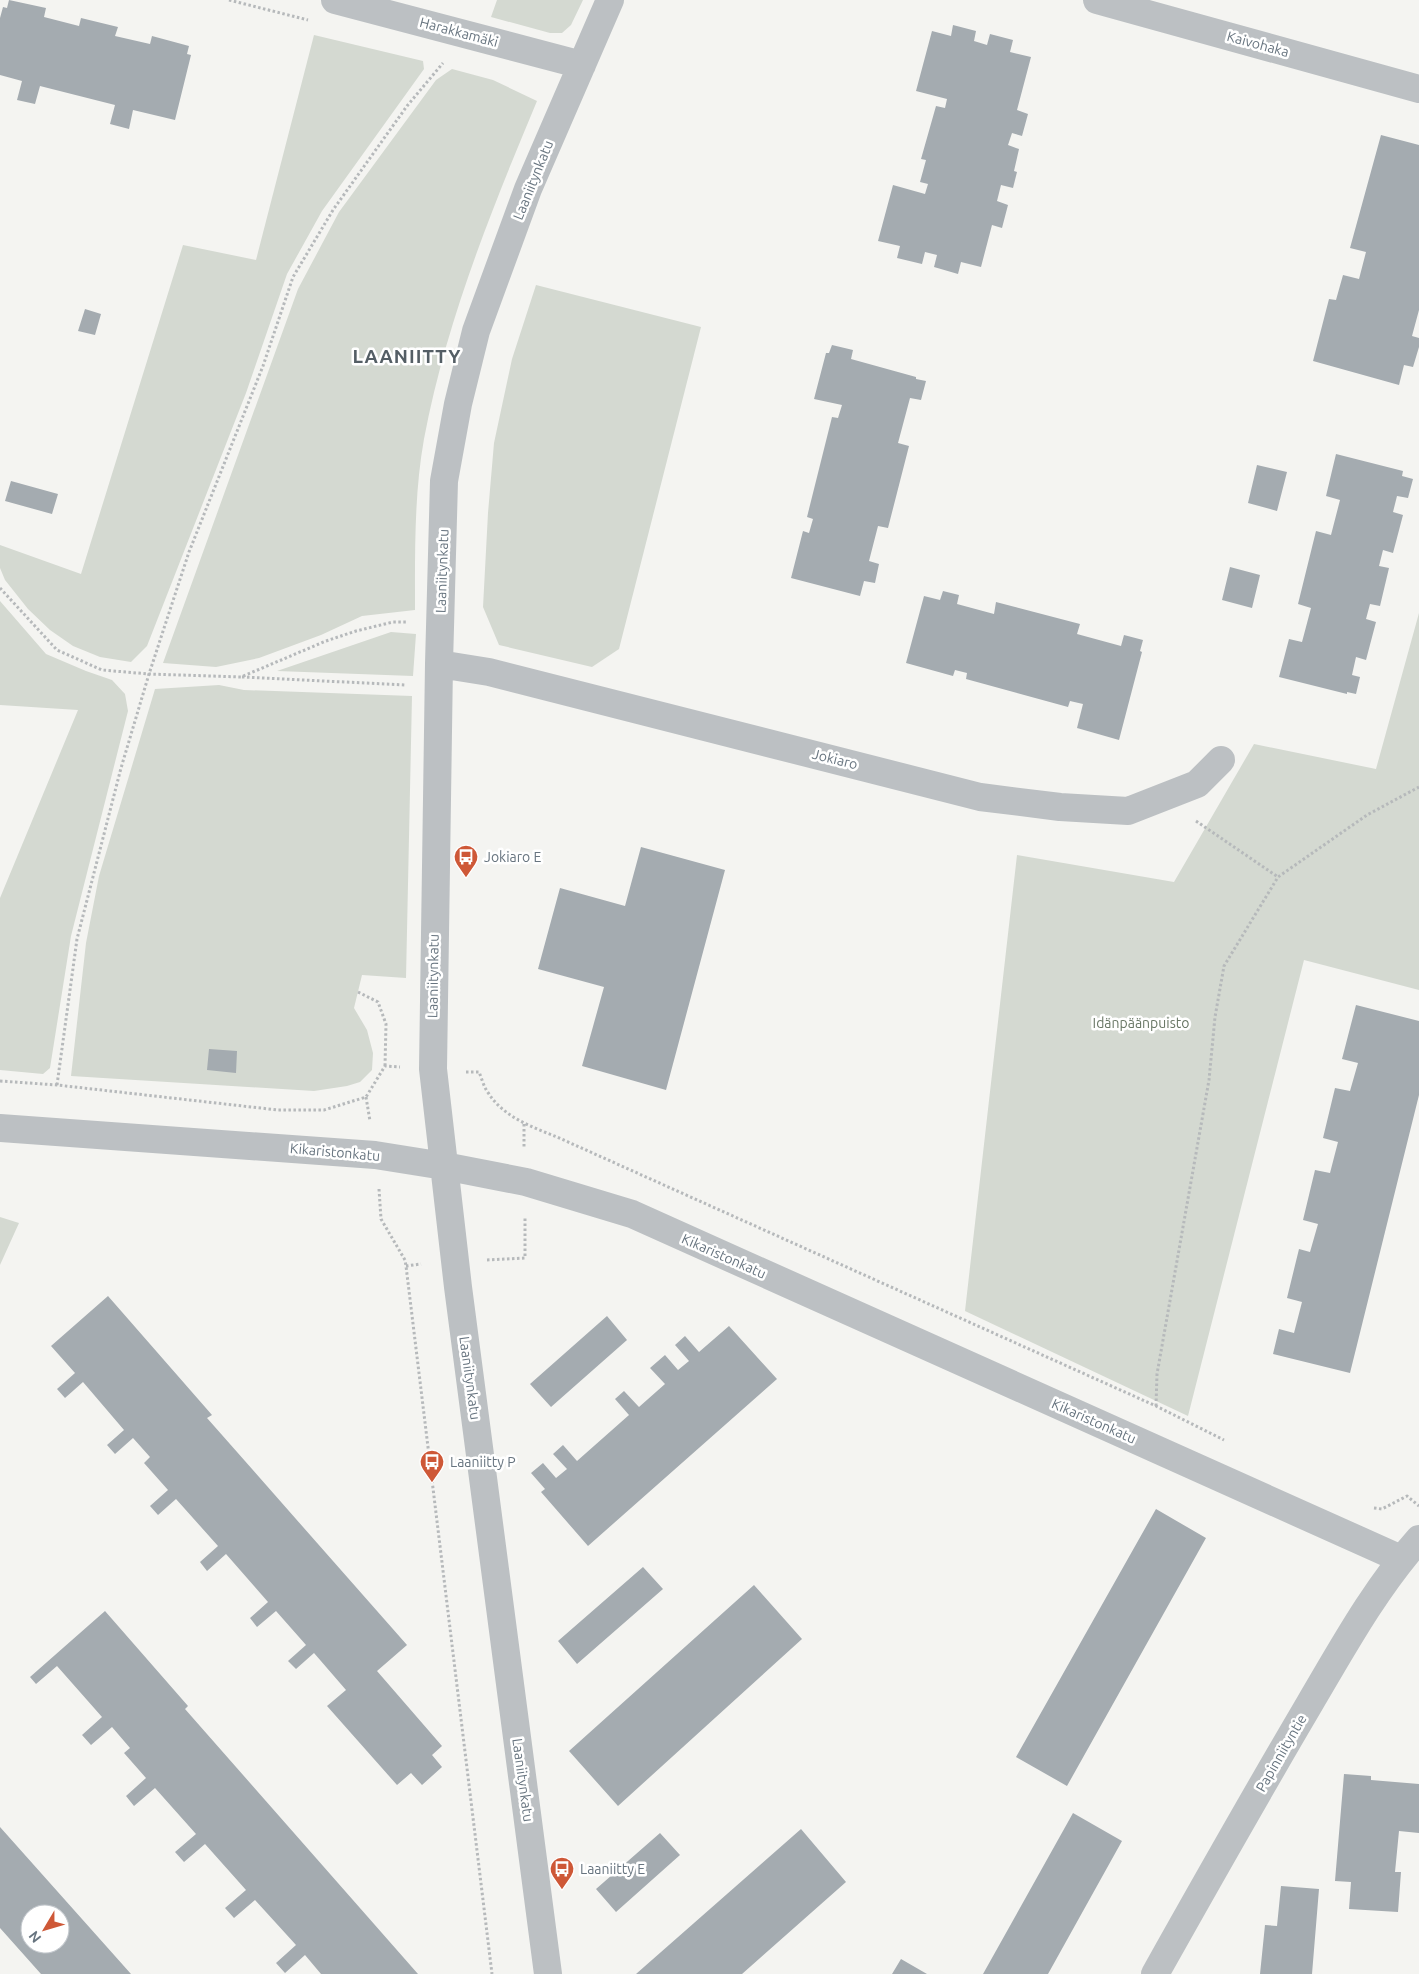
<svg xmlns="http://www.w3.org/2000/svg" width="1419" height="1974" viewBox="0 0 1419 1974" font-family="Ubuntu,sans-serif">
<style>
.green{fill:#d4d9d1}
.building{fill:#a4abb0;fill-rule:evenodd}
.lines{fill:none;stroke-linecap:round;stroke-linejoin:round}
.path{stroke:#b6b9bb;stroke-width:3;stroke-dasharray:2.5 2.5;stroke-linecap:butt}
.minor{stroke:#bcc0c3;stroke-width:28}
.labels{text-anchor:middle;dominant-baseline:central;stroke-width:5;stroke-linejoin:round;paint-order:stroke}
.street-label{font-size:14px;fill:#67747f;stroke:#fff}
.poi-label{font-size:14px;fill:#67747f;stroke:#fff;text-anchor:start}
.park-label{font-size:14px;fill:#697765;stroke:#fff}
.district-label{font-size:19px;font-weight:bold;letter-spacing:1px;fill:#545e65;stroke:#fff}
</style>
<rect width="100%" height="100%" fill="#f4f4f1"/>
<path class="green" d="M497,0H583L571,25L562,33H550L491,17Z
M314,35L423,61L424,69L322,211L287,274L246,393L147,646L131,662L100,657L73,646L50,630L28,609L5,580L0,568V545L81,574L183,245L256,260Z
M452,69L493,80L537,101C491,211 446,322 424,439C414,495 415,553 415,610L362,616L321,635L259,658L216,667L163,663L298,289L339,212L436,80Z
M536,285L701,327L619,649L592,667L499,645L483,607L488,513L494,443L512,359Z
M0,601L46,654L86,671L112,680L125,694L128,711L71,936L50,1068L43,1074L0,1070V898L78,710L0,705Z
M1419,613V990L1304,960L1188,1416L965,1311L1017,855L1174,882L1254,744L1376,769Z
M391,632L416,634L413,676L277,671Z
M219,685L244,690L412,696L406,978L362,975L354,1008L367,1030L373,1053L372,1070L360,1082L347,1086L314,1091L71,1076L86,943L99,876L155,689Z
M0,1217L19,1223L0,1265Z"/>
<path class="building" d="M9,0L46,8L44,17L79,26L81,18L118,27L115,36L150,44L152,36L189,46L187,54L191,55L175,120L133,110L129,129L110,124L115,105L40,86L35,104L17,100L22,81L0,75V18L3,7L7,8Z
M953,25L976,31L974,41L987,45L990,34L1013,40L1010,52L1031,57L1017,110L1028,114L1022,136L1012,133L1008,145L1019,149L1014,171L1017,172L1013,188L1001,185L997,201L1008,205L1002,228L992,225L981,267L961,262L958,274L934,267L937,255L925,252L922,264L897,258L900,246L878,241L893,185L925,194L928,184L920,182L926,160L921,159L936,106L945,108L947,99L916,91L932,31L951,36Z
M1381,135L1419,145V310L1412,336L1419,338V347L1413,367L1404,365L1399,385L1313,361L1329,299L1336,300L1343,275L1359,279L1366,252L1350,248Z
M85,309L101,314L95,335L78,331Z
M832,345L853,350L851,359L916,377V379L926,381L921,400L910,398L898,443L909,446L888,528L878,526L869,561L879,564L875,583L864,581L860,596L791,578L803,531L809,533L813,519L807,517L832,417L838,418L842,405L814,399L826,353H829Z
M1336,454L1403,471L1402,476L1413,479L1408,498L1397,496L1393,512L1403,515L1393,553L1383,550L1379,566L1389,568L1380,606L1370,604L1366,619L1376,622L1366,660L1356,657L1352,675L1360,677L1356,694L1347,692V694L1279,677L1289,639L1302,642L1311,608L1298,604L1316,531L1331,535L1340,500L1326,496Z
M1257,465L1287,472L1277,511L1248,503Z
M11,481L58,494L52,514L5,501Z
M1230,567L1260,575L1252,608L1222,600Z
M943,591L959,595L957,604L994,614L996,602L1080,624L1077,634L1121,646L1124,635L1143,640L1140,651L1142,652L1119,740L1077,728L1083,704L1070,701L1068,707L966,679L967,673L955,670L953,676L906,663L924,596L940,600Z
M641,847L725,870L666,1090L582,1066L604,987L538,969L560,888L625,906Z
M1356,1005L1419,1021V1095L1350,1373L1273,1354L1279,1329L1294,1333L1302,1302L1287,1298L1299,1249L1310,1252L1318,1224L1303,1220L1315,1170L1330,1173L1338,1142L1323,1138L1335,1088L1350,1091L1358,1063L1342,1059Z
M209,1049L237,1051L236,1073L207,1070Z
M108,1296L212,1415L207,1418L407,1645L377,1671L442,1746L432,1755L442,1767L422,1785L411,1773L397,1785L327,1706L346,1690L314,1653L296,1669L288,1661L306,1645L276,1611L257,1627L250,1618L268,1602L226,1554L207,1571L200,1562L218,1546L176,1499L158,1515L150,1506L168,1490L144,1463L150,1457L133,1438L115,1454L107,1445L124,1430L83,1382L65,1398L57,1389L75,1373L51,1346Z
M607,1316L627,1340L551,1407L530,1384Z
M729,1326L777,1379L588,1546L541,1492L545,1489L531,1473L543,1463L556,1478L567,1469L553,1454L563,1445L577,1461L629,1415L615,1399L624,1391L639,1407L665,1384L650,1368L665,1355L678,1370L689,1361L675,1345L685,1336L699,1352Z
M1156,1509L1206,1538L1067,1786L1016,1757Z
M643,1567L663,1589L577,1664L558,1641Z
M754,1585L802,1639L618,1806L569,1751Z
M105,1611L188,1706L185,1709L418,1974H321L305,1955L285,1973L276,1963L296,1945L255,1900L234,1918L225,1908L246,1890L205,1844L184,1862L175,1852L196,1834L155,1788L134,1806L126,1796L146,1778L124,1753L130,1748L112,1727L91,1745L82,1735L102,1717L57,1666L36,1684L30,1677Z
M1344,1774L1371,1776V1780L1419,1784V1833L1399,1831L1395,1872H1401L1398,1912L1349,1909L1351,1882L1335,1881Z
M1073,1813L1122,1841L1048,1974H983Z
M0,1827L131,1974H41L0,1928ZM30,1914H60V1944H30Z
M801,1829L846,1882L742,1974H636Z
M660,1833L680,1855L616,1912L596,1889Z
M1281,1886L1319,1889L1312,1974H1260L1265,1925L1277,1926Z
M901,1959L927,1974H892Z"/>
<g class="lines">
<path class="path" d="M229,0L308,20
M0,588L57,650L102,670L149,674L241,677L326,641L356,631L393,622H408
M242,677L406,685
M1196,821L1278,877
M358,992L378,1002L386,1024L385,1066
M466,1072H479C482,1079 484,1088 489,1094C504,1117 532,1127 557,1137L1156,1406L1224,1440
M0,1081L57,1085L278,1110H324L366,1097L385,1066L400,1067
M57,1085L77,939L121,768L149,674L189,552L263,366L293,277L333,210L407,106L443,63
M366,1097L370,1121
M524,1124V1148
M379,1189L381,1219L405,1260L406,1266L492,1974
M487,1260L525,1258V1217
M406,1266L421,1264
M1156,1406L1157,1374L1209,1080L1215,1017L1224,966L1278,877L1367,815L1419,787
M1374,1508L1382,1509L1407,1496L1419,1506"/>
<path class="minor" d="M335,0L582,65
M1097,0L1419,89
M439,664L489,672L980,797L1060,807L1128,811L1197,784L1221,760
M0,1128L375,1155L444,1166L526,1182L632,1214L1401,1559
M548,1974L458,1287L433,1069L439,664L444,481L458,404L476,331L528,189L610,0
M1155,1974C1206,1883 1257,1793 1310,1703C1343,1647 1376,1587 1419,1539"/>
</g>
<defs>
<symbol id="bus-pin" viewBox="-11 -11 22 30"><path d="M0 17L-7.5 6A9.5 9.5 0 1 1 7.5 6Z" fill="#ce5837" stroke="#fff"/><path d="M-5-6H5V4H4V6H2V4H-2V6H-4V4H-5ZM-3.5-4V0h7V-4ZM-3.5 1.2v1.5H-2V1.2ZM2 1.2v1.5H3.5V1.2Z" fill="#fff"/></symbol>
</defs>
<g fill-rule="evenodd">
<use href="#bus-pin" x="452" y="843" width="28" height="38"/>
<use href="#bus-pin" x="418" y="1448" width="28" height="38"/>
<use href="#bus-pin" x="548" y="1855" width="28" height="38"/>
</g>
<g class="labels">
<g class="street-label">
<text transform="translate(459 32) rotate(15)">Harakkamäki</text>
<text transform="translate(1258 44) rotate(15)">Kaivohaka</text>
<text transform="translate(533 180) rotate(-68)">Laaniitynkatu</text>
<text transform="translate(442 571) rotate(-88)">Laaniitynkatu</text>
<text transform="translate(835 759) rotate(14)">Jokiaro</text>
<text transform="translate(433 976) rotate(-89)">Laaniitynkatu</text>
<text transform="translate(335 1152) rotate(5)">Kikaristonkatu</text>
<text transform="translate(724 1256) rotate(24)">Kikaristonkatu</text>
<text transform="translate(470 1378) rotate(82)">Laaniitynkatu</text>
<text transform="translate(1094 1421) rotate(24)">Kikaristonkatu</text>
<text transform="translate(1281 1753) rotate(-60)">Papinniityntie</text>
<text transform="translate(523 1780) rotate(82)">Laaniitynkatu</text>
</g>
<g class="poi-label">
<text x="484" y="857">Jokiaro E</text>
<text x="450" y="1462">Laaniitty P</text>
<text x="580" y="1869">Laaniitty E</text>
</g>
<g class="park-label">
<text x="1141" y="1023">Idänpäänpuisto</text>
</g>
<g class="district-label">
<text x="407" y="356">LAANIITTY</text>
</g>
</g>
<g transform="translate(45 1929) rotate(232)"><circle r="24" fill="#ffffff" stroke="#c2c7cc"/>
<path d="M0-4L9 19L0 12L-9 19Z" fill="#ce5837"/>
<text y="-8" font-size="14" font-weight="bold" text-anchor="middle" fill="#67747f">N</text>
</g>
</svg>
